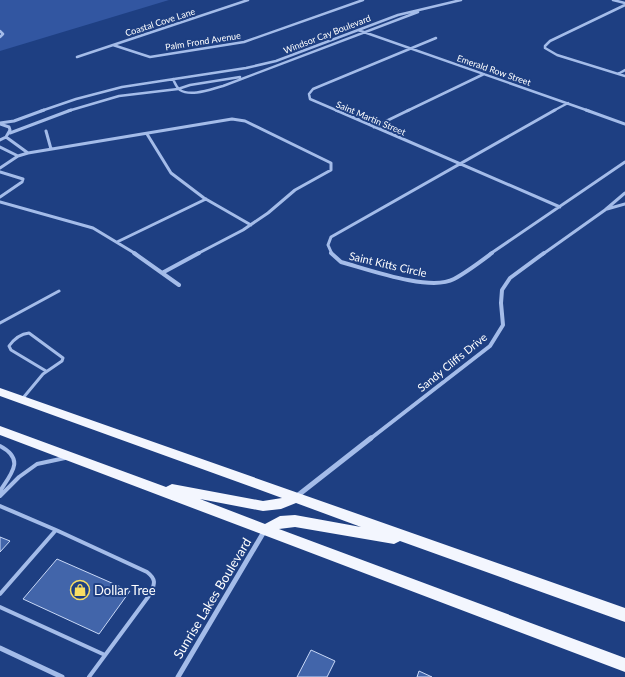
<svg xmlns="http://www.w3.org/2000/svg" width="625" height="677" viewBox="0 0 625 677" font-family="Lato,sans-serif">
<style>
.green{fill:#3256a1}
.building{fill:#4265aa;stroke:#c8d8f7}
.lines{fill:none;stroke-linecap:round;stroke-linejoin:round}
.service-far1{stroke:#a4bce9;stroke-width:3}
.service{stroke:#a4bce9;stroke-width:4}
.minor-far3{stroke:#a4bce9;stroke-width:2.5}
.minor-far2{stroke:#a4bce9;stroke-width:3}
.minor-far1{stroke:#a4bce9;stroke-width:4}
.minor{stroke:#a4bce9;stroke-width:5}
.trunk{fill:#f3f6fe;fill-rule:evenodd}
.labels{text-anchor:middle;dominant-baseline:central;stroke-width:4;stroke-linejoin:round;paint-order:stroke}
.far-street-label{font-size:9px;fill:#fff;stroke:#1e3f82}
.street-label{font-size:11px;fill:#fff;stroke:#1e3f82}
.near-poi-label{font-size:13px;fill:#fff;stroke:#1e3f82;text-anchor:start}
.near-street-label{font-size:13px;fill:#fff;stroke:#1e3f82}
</style>
<rect width="100%" height="100%" fill="#1e3f82"/>
<path class="green" d="M0,0H169L0,51Z"/>
<path class="building" d="M0,537L10,541L0,552Z
M57,559L130,591L99,634L23,599Z
M311,650L335,661L327,677H297Z
M419,671L432,677H417Z"/>
<g class="lines">
<path class="service-far1" d="M0,323L59,291
M23,398L43,374L62,361L63,358L29,333C20,334 14,339 9,346L11,350L46,371"/>
<path class="service" d="M0,446C25,459 12,473 0,491
M0,496L19,477L37,464L65,458
M0,506L56,530
M0,594L56,530L147,572C156,579 155,583 151,593L89,677
M0,607L105,655"/>
<path class="minor-far3" d="M613,0L625,3
M625,5L550,41L545,46V48L557,55L625,76
M358,30L589,111
M0,31L3,34L0,37
M113,45L150,57L244,42L363,0
M77,57L248,0
M618,74L625,70
M173,79C175,83 176,87 180,90C191,97 211,89 223,86L418,12
M41,111L76,99L122,87L246,68L276,61L398,15L461,0
M68,111L119,96L178,89L190,85L240,77
M338,111L310,99L309,94L313,89L436,38
M407,111L484,74
M553,111L568,103"/>
<path class="minor-far2" d="M336,110L560,207
M586,110L625,124
M0,123L14,121L44,110
M0,124L9,127L10,130L6,137L0,140
M374,127L409,110
M46,131L51,149
M10,133L71,110
M147,134L171,173L204,198L251,225
M6,137L28,153
M0,147L18,156
M0,168L18,156L28,153L232,119L245,121L331,163V170L295,190L268,213L243,230L197,254
M0,172L23,179L22,182L0,197
M0,202L93,228L136,254
M607,209L625,204
M117,242L206,199
M332,254L328,245L331,237L555,110
M490,254L625,162
M543,254L605,210L625,193"/>
<path class="minor-far1" d="M134,253L179,285
M331,253L341,262C367,269 430,292 454,279C467,272 480,262 492,253
M162,273L199,253
M370,439L490,346L503,325L501,303L502,290L510,278L544,253"/>
<path class="minor" d="M297,496L371,438
M0,648L62,677
M178,677L265,530"/>
<path class="trunk" d="M0,388L625,608V622L400,541L394,544L295,527L279,529L625,658V672L0,435V426L166,487L172,484L263,501L282,498L0,396ZM200,499L263,511L281,509L296,503L361,527L295,515L280,516L265,524Z"/>
</g>
<defs>
<symbol id="shop-ring" viewBox="-11 -11 22 22"><circle r="9.5" fill="#1e3f82" stroke="#f8de63" stroke-width="1.5"/><path d="M-5-2.5h2.3a2.7 3.5 0 0 1 5.4 0H5L5.5 6h-11ZM-1.5-2.5h3a1.5 2.3 0 0 0-3 0Z" fill="#f8de63"/></symbol>
</defs>
<g fill-rule="evenodd">
<use href="#shop-ring" x="69" y="579" width="22" height="22"/>
</g>
<g class="labels">
<g class="far-street-label">
<text transform="translate(160 22) rotate(-18)">Coastal Cove Lane</text>
<text transform="translate(327 34) rotate(-21)">Windsor Cay Boulevard</text>
<text transform="translate(203 41) rotate(-9)">Palm Frond Avenue</text>
<text transform="translate(494 70) rotate(19)">Emerald Row Street</text>
<text transform="translate(371 118) rotate(23)">Saint Martin Street</text>
</g>
<g class="street-label">
<text transform="translate(388 264) rotate(13)">Saint Kitts Circle</text>
<text transform="translate(452 362) rotate(-39)">Sandy Cliffs Drive</text>
</g>
<g class="near-poi-label">
<text x="94" y="590">Dollar Tree</text>
</g>
<g class="near-street-label">
<text transform="translate(212 598) rotate(-59)">Sunrise Lakes Boulevard</text>
</g>
</g>
</svg>
